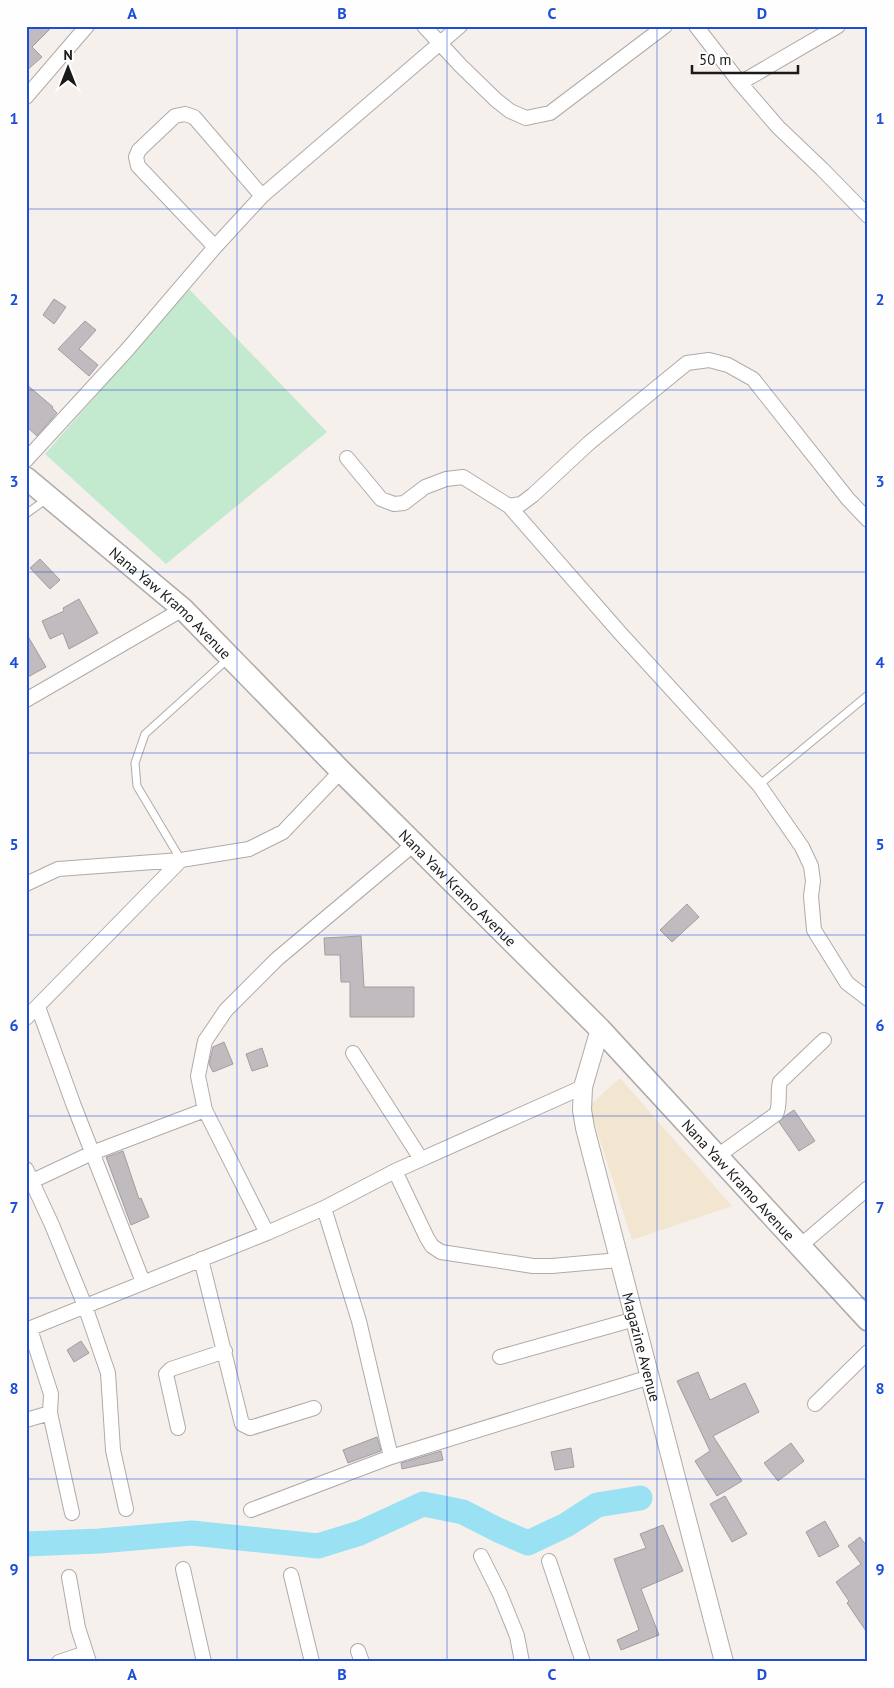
<svg xmlns="http://www.w3.org/2000/svg" width="894" height="1688" viewBox="0 0 894 1688" font-family="'PT Sans',sans-serif">
<style>
.commercial{fill:#f2e6d1}
.green{fill:#c3e9cf}
.lines{fill:none;stroke-linecap:round;stroke-linejoin:round}
.river{stroke:#9be1f4;stroke-width:25}
.building{fill:#c0bbbe;stroke:#a29da0}
.service-casing{stroke:#b0aaa8;stroke-width:9}
.minor-casing{stroke:#b0aaa8;stroke-width:16}
.tertiary-casing{stroke:#b0aaa8;stroke-width:20}
.primary-casing{stroke:#b0aaa8;stroke-width:24}
.service{stroke:#fff;stroke-width:7}
.minor{stroke:#fff;stroke-width:14}
.tertiary{stroke:#fff;stroke-width:18}
.primary{stroke:#fff;stroke-width:21}
.grid{fill:none;stroke:#1d4ed8;stroke-width:1;stroke-opacity:0.55}
.labels{text-anchor:middle;dominant-baseline:central;stroke-width:4;stroke-linejoin:round;paint-order:stroke}
.street-label{font-size:15px;fill:#1c1a19;stroke:#fefefe}
.neatline{fill:none;stroke:#1d4ed8;stroke-width:2}
.grid-label{font-size:16px;text-anchor:middle;font-weight:bold;fill:#1d4ed8}
</style>
<rect width="100%" height="100%" fill="#f6f0ed"/>
<path class="commercial" d="M620,1078L732,1206L632,1240L589,1106Z"/>
<path class="green" d="M189,289L327,432L166,564L45,454Z"/>
<g class="lines">
<path class="river" d="M26,1544L99,1541L192,1533L318,1546L360,1533L423,1504L463,1512L498,1530L528,1543L566,1525L597,1505L640,1498"/>
</g>
<path class="building" d="M26,26H53L32,47L42,57L26,71Z
M54,299L66,307L54,324L43,315Z
M85,321L96,330L79,349L98,365L89,376L58,349Z
M26,384L53,407L52,408L57,413L37,436L26,426Z
M40,559L60,580L50,589L30,568Z
M79,599L98,633L69,649L63,633L50,639L42,621L64,611L63,608Z
M26,633L46,667L26,678Z
M687,904L699,917L672,942L660,930Z
M361,936L364,987H414V1017H350V982H341L340,955H325L324,938Z
M224,1042L233,1064L213,1072L209,1064L213,1047Z
M262,1048L268,1066L252,1071L246,1054Z
M794,1110L815,1141L799,1151L779,1122L785,1116Z
M123,1151L139,1199L141,1198L149,1217L131,1225L106,1157Z
M81,1341L89,1353L74,1362L67,1350Z
M698,1372L710,1400L745,1383L759,1412L713,1436L742,1481L717,1496L695,1461L710,1451L677,1381Z
M377,1437L381,1451L348,1463L343,1450Z
M791,1443L804,1461L778,1481L764,1463Z
M571,1448L574,1467L555,1470L551,1452Z
M441,1451L443,1460L402,1469L401,1463Z
M725,1496L747,1534L732,1542L710,1504Z
M825,1521L839,1546L819,1557L806,1532Z
M663,1525L683,1571L641,1589L659,1635L621,1650L617,1640L639,1630L614,1559L646,1548L640,1534Z
M860,1537L868,1548V1634L847,1603L849,1601L836,1582L861,1564L848,1546Z"/>
<g class="lines">
<defs>
<path id="service" d="M26,514L48,498
M759,785L868,695
M181,860L137,786L135,763L145,734L228,659"/>
<path id="minor" d="M424,26L460,65L496,100L510,111L526,118L550,113L665,26
M696,26L740,83L778,127L822,169L868,216
M740,83L838,26
M26,97L87,26
M215,247L138,166L136,157L139,150L175,116L185,114L194,117L262,196
M347,458L381,499L394,504L404,503L425,487L446,479L463,477L509,506L521,504L533,495L589,443L687,363L709,360L728,365L753,379L848,499L868,520
M26,460L127,350L215,247L262,196L460,26
M509,506L621,634L759,785L802,847L811,866L813,881L811,896L814,930L847,983L868,999
M26,700L183,609
M26,884L58,869L181,860
M38,1007L74,1106L143,1282
M26,1018L181,860L249,849L283,832L341,771
M353,1053L421,1159
M716,1157L776,1114C781,1105 777,1092 780,1082L824,1040
M26,1169L52,1225L85,1306L108,1373L113,1450L126,1509
M395,1171L427,1238L432,1246L441,1252L533,1266H552L619,1260
M26,1184L92,1153L205,1110
M324,1208L359,1321L391,1457
M267,1233L205,1110L198,1076L205,1041L226,1010L277,959L414,844
M800,1246L868,1188
M201,1259L242,1424L250,1428L314,1408
M30,1329L51,1394L50,1413L72,1513
M26,1330L267,1233L324,1208L395,1171L583,1087
M500,1357L635,1319
M815,1404L868,1352
M26,1420L50,1413
M178,1428L166,1374L171,1369L225,1351
M251,1510L391,1457L650,1377
M481,1556L500,1594L517,1636L522,1662
M549,1561L583,1662
M183,1569L204,1662
M291,1575L312,1662
M69,1577L78,1628L89,1662
M358,1651L362,1662
M59,1662L86,1653"/>
<g id="tertiary">
<path id="s1" d="M600,1029L583,1087L582,1110L585,1128L724,1662"/>
</g>
<g id="primary">
<path id="s2" d="M26,478L183,609L341,771L600,1029L868,1320"/>
</g>
</defs>
<use href="#service" class="service-casing"/>
<use href="#minor" class="minor-casing"/>
<use href="#tertiary" class="tertiary-casing"/>
<use href="#primary" class="primary-casing"/>
<use href="#service" class="service"/>
<use href="#minor" class="minor"/>
<use href="#tertiary" class="tertiary"/>
<use href="#primary" class="primary"/>
</g>
<path class="grid" d="M237,26V1662M447,26V1662M657,26V1662M26,209H868M26,390H868M26,572H868M26,753H868M26,935H868M26,1116H868M26,1298H868M26,1479H868"/>
<g class="labels">
<g class="street-label">
<text stroke="none"><textPath href="#s2" startOffset="191">Nana Yaw Kramo Avenue</textPath></text>
<text stroke="none"><textPath href="#s2" startOffset="596">Nana Yaw Kramo Avenue</textPath></text>
<text stroke="none"><textPath href="#s2" startOffset="1001">Nana Yaw Kramo Avenue</textPath></text>
<text stroke="none"><textPath href="#s1" startOffset="328">Magazine Avenue</textPath></text>
</g>
</g>
<rect width="894" height="1688" fill="none" stroke="#fefefe" stroke-width="55"/>
<g transform="translate(68 68)" stroke="#fefefe" stroke-width="4" paint-order="stroke">
<path d="M0-4L9 19L0 12L-9 19Z" fill="#1c1a19"/>
<text y="-8" font-size="14" font-weight="bold" text-anchor="middle" fill="#1c1a19">N</text>
</g>
<path d="M692 65v8h106v-8" fill="none" stroke="#1c1a19" stroke-width="2.5"/>
<text x="699" y="65" font-size="15" fill="#1c1a19" stroke="#fefefe" stroke-width="4" paint-order="stroke">50 m</text>
<rect x="28" y="28" width="838" height="1632" class="neatline"/>
<g class="grid-label">
<text x="132" y="19">A</text>
<text x="342" y="19">B</text>
<text x="552" y="19">C</text>
<text x="762" y="19">D</text>
<text x="14" y="124">1</text>
<text x="880" y="124">1</text>
<text x="14" y="305">2</text>
<text x="880" y="305">2</text>
<text x="14" y="487">3</text>
<text x="880" y="487">3</text>
<text x="14" y="668">4</text>
<text x="880" y="668">4</text>
<text x="14" y="850">5</text>
<text x="880" y="850">5</text>
<text x="14" y="1031">6</text>
<text x="880" y="1031">6</text>
<text x="14" y="1213">7</text>
<text x="880" y="1213">7</text>
<text x="14" y="1394">8</text>
<text x="880" y="1394">8</text>
<text x="14" y="1575">9</text>
<text x="880" y="1575">9</text>
<text x="132" y="1680">A</text>
<text x="342" y="1680">B</text>
<text x="552" y="1680">C</text>
<text x="762" y="1680">D</text>
</g>
</svg>
